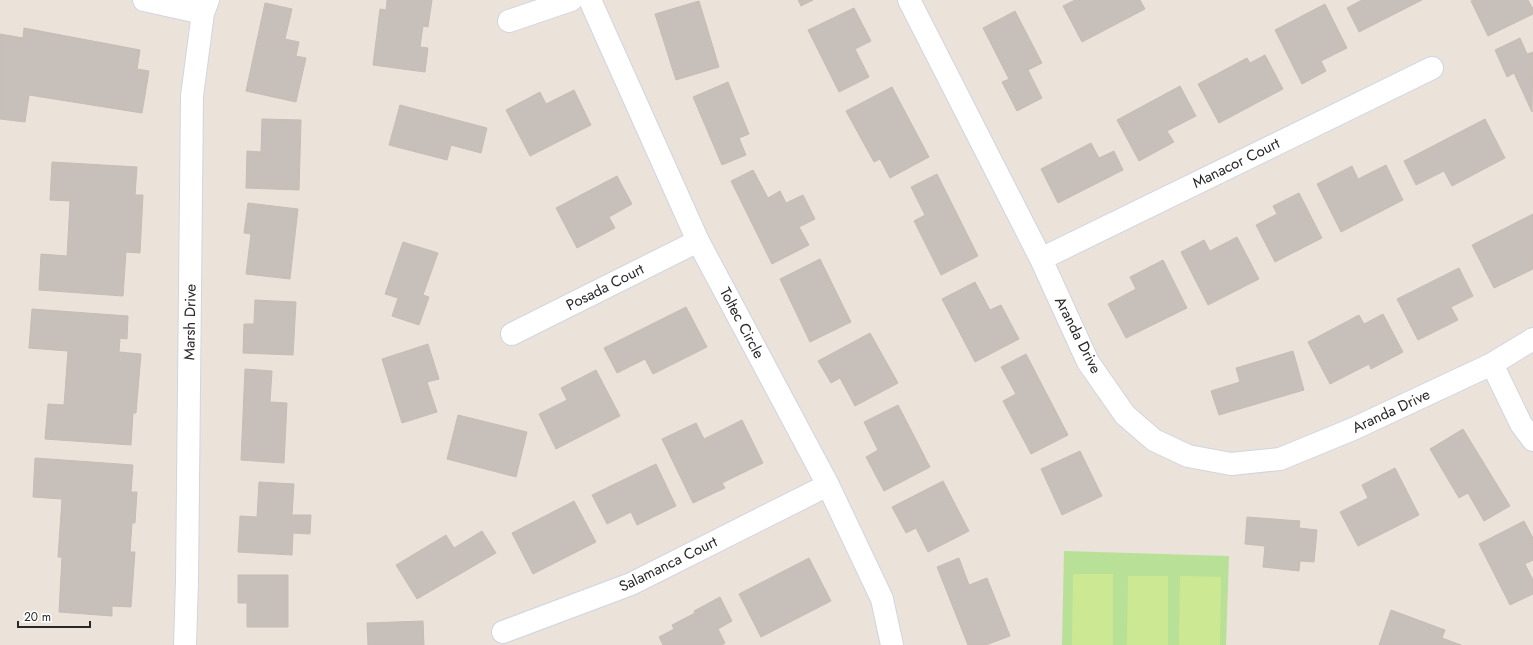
<svg xmlns="http://www.w3.org/2000/svg" width="1533" height="645" viewBox="0 0 1533 645" font-family="Jost,sans-serif">
<style>
.green{fill:#b8e197}
.pitch{fill:#cde893}
.building{fill:#c6bfba;stroke:#c6bdb4}
.lines{fill:none;stroke-linecap:round;stroke-linejoin:round}
.street-casing{stroke:#cfd5e1;stroke-width:24}
.street{stroke:#fff;stroke-width:22}
.labels{text-anchor:middle;dominant-baseline:central;stroke-width:3;stroke-linejoin:round;paint-order:stroke}
.street-label{font-size:15px;fill:#282828;stroke:#fff}
</style>
<rect width="100%" height="100%" fill="#ebe2da"/>
<path class="green" d="M1064,551L1229,556L1226,645H1062Z"/>
<path class="pitch" d="M1073,574H1113V645H1072Z
M1128,576H1168V645H1127Z
M1180,576L1221,577L1220,645H1179Z"/>
<path class="building" d="M387,0H432L428,27L423,26L420,47L428,48L425,72L373,65L380,9L386,10Z
M798,0H813L801,6Z
M1075,0H1140L1145,9L1082,42L1063,6Z
M1362,0H1422L1359,32L1347,8Z
M1473,0H1528L1533,9V14L1488,36L1471,1Z
M699,1L719,67L676,80L655,14Z
M265,3L292,9L285,39L299,42L296,56L306,58L296,102L246,91Z
M1325,4L1347,48L1321,61L1326,71L1302,84L1275,30Z
M854,8L871,41L855,49L869,77L839,92L808,30Z
M1015,11L1042,63L1028,70L1042,98L1017,111L1002,82L1009,79L983,28Z
M24,28L140,50L137,69L149,71L142,113L29,95L25,122L0,119V34L23,38Z
M1520,38L1527,54L1533,52L1532,112L1514,73L1507,77L1495,50Z
M1265,55L1283,89L1219,123L1198,84L1247,58L1250,63Z
M728,82L749,134L739,138L746,155L722,165L693,97Z
M1180,86L1196,116L1167,131L1174,142L1139,161L1117,120Z
M892,87L929,157L890,178L880,159L874,162L846,111Z
M574,90L591,125L530,156L506,110L540,92L546,104Z
M400,105L487,128L481,153L451,145L447,160L389,145Z
M262,119L301,120L299,190L246,188L247,151L261,152Z
M1485,119L1505,158L1452,186L1444,171L1416,185L1404,161Z
M1091,143L1099,158L1114,151L1123,170L1058,203L1041,169Z
M52,162L137,167L135,195H143L140,253L126,252L123,296L39,290L41,254L67,256L70,201L50,200Z
M1386,165L1403,200L1341,232L1317,184L1352,166L1358,179Z
M753,170L768,198L780,191L786,203L803,195L815,219L799,227L809,245L772,264L731,181Z
M937,174L978,256L941,275L914,221L925,215L911,187Z
M617,176L632,204L609,217L615,228L577,248L556,208Z
M1299,193L1322,238L1275,262L1256,225L1277,214L1273,206Z
M248,203L298,209L290,279L246,274L251,234L244,233Z
M1533,214V269L1494,288L1472,245Z
M1237,237L1259,279L1208,305L1181,252L1204,240L1210,251Z
M403,242L438,253L423,295L429,297L419,325L392,316L398,298L385,294Z
M820,259L851,322L810,342L780,279Z
M1163,260L1187,308L1126,338L1108,304L1136,289L1130,277Z
M1459,268L1473,296L1451,307L1458,320L1418,340L1397,299Z
M975,282L990,310L1001,305L1019,339L975,362L942,299Z
M255,300L296,302L293,355L243,353L244,324H254Z
M686,307L707,347L653,374L645,359L617,373L604,348Z
M32,309L128,316L127,339L120,338L119,352L141,354L136,413H133L131,445L45,439L48,404L64,405L68,351L29,348Z
M1383,314L1403,352L1371,369L1369,364L1330,384L1308,342L1359,315L1364,324Z
M870,333L898,383L855,406L840,378L831,383L818,361Z
M428,344L439,379L427,382L437,412L402,423L382,359Z
M1293,351L1304,390L1219,415L1211,391L1240,382L1236,368Z
M1026,354L1068,435L1031,454L1003,401L1016,394L1001,367Z
M245,369L272,371L270,402L287,403L284,463L241,460Z
M596,370L620,416L556,449L539,414L567,400L561,388Z
M898,405L930,467L884,491L866,457L878,450L864,422Z
M458,415L527,432L516,477L447,459Z
M742,420L763,463L722,483L725,488L693,503L662,439L696,423L704,439Z
M1463,429L1510,506L1484,521L1468,493L1459,498L1430,449Z
M1080,451L1102,496L1062,515L1041,469Z
M35,458L133,465L131,492H137L135,523H132L130,552H135L131,607L112,606V616L59,612L62,557H58L62,499L33,497Z
M656,464L676,506L637,525L631,512L607,524L592,495Z
M1395,468L1419,515L1358,546L1340,512L1368,498L1362,485Z
M943,481L969,531L928,552L916,528L906,533L892,507Z
M259,482L294,484L292,515H311L310,534L293,533L292,555L238,552L240,516L257,517Z
M574,501L596,542L533,574L512,533Z
M1247,517L1300,521L1299,528L1317,530L1314,562L1300,561L1299,571L1263,567L1265,546L1245,544Z
M1524,521L1533,538V560L1525,564L1533,580V594L1510,605L1479,544Z
M482,531L496,553L417,599L396,565L446,535L454,548Z
M809,558L831,601L761,637L739,594Z
M959,558L969,585L987,578L1010,636L986,645H968L937,567Z
M238,575H288V627H247V603H238Z
M720,597L732,621L718,629L725,643L722,645H663L659,637L674,629L672,625L695,613L694,611Z
M1391,610L1445,630L1442,638L1461,645H1379Z
M423,621L424,645H368L367,623Z"/>
<g class="lines">
<defs>
<path id="street" d="M144,0L203,13
M590,0L698,241L828,485L882,599L892,645
M909,0L1041,259L1088,362L1125,415L1154,440L1188,456L1231,464L1280,459L1353,429L1492,364L1533,339
M509,21L571,0
M1041,259L1432,68
M512,334L698,241
M1492,364L1521,424L1533,440
M503,632L631,584L828,485
M185,645L187,581L192,96L203,13L208,0"/>
</defs>
<use href="#street" class="street-casing"/>
<use href="#street" class="street"/>
</g>
<g class="labels">
<g class="street-label">
<text transform="translate(1236 163) rotate(-26)">Manacor Court</text>
<text transform="translate(605 287) rotate(-27)">Posada Court</text>
<text transform="translate(190 322) rotate(-89)">Marsh Drive</text>
<text transform="translate(742 323) rotate(62)">Toltec Circle</text>
<text transform="translate(1078 335) rotate(63)">Aranda Drive</text>
<text transform="translate(1391 411) rotate(-25)">Aranda Drive</text>
<text transform="translate(668 564) rotate(-26)">Salamanca Court</text>
</g>
</g>
<path d="M18 621v6h72v-6" fill="none" stroke="#282828" stroke-width="2"/>
<text x="24" y="621" font-size="12" fill="#282828" stroke="#ffffff" stroke-width="3" paint-order="stroke">20 m</text>
</svg>
